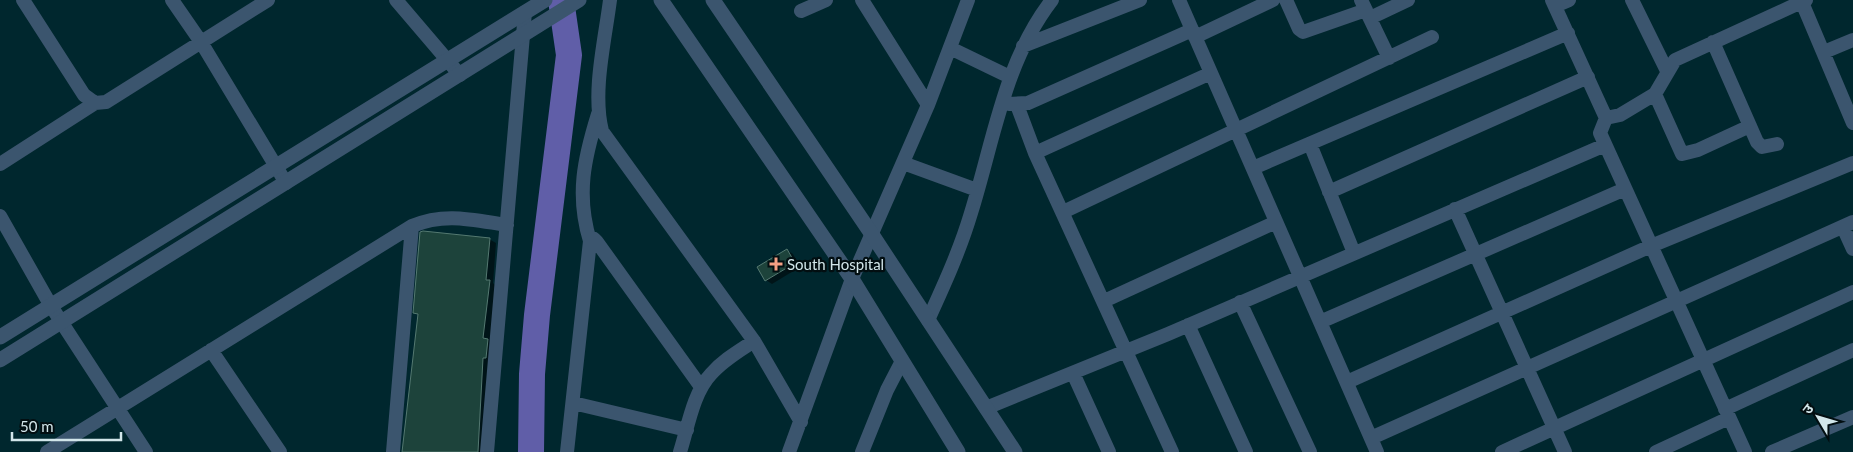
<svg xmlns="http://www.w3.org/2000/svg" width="1853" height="452" viewBox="0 0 1853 452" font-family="Lato,'Noto Sans Devanagari',sans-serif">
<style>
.shadow{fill:#0007}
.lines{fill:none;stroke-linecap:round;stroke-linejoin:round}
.river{stroke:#605ea8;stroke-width:26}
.building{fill:#1d433b;stroke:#547971}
.minor{stroke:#3b556e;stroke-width:14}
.tertiary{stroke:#3b556e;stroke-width:15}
.poi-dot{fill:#f39f84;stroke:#020e11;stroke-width:2}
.labels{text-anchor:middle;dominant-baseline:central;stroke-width:4.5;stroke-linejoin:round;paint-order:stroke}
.poi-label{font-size:15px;fill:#d2e6ea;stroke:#020e11;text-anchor:start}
</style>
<rect width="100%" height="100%" fill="#00272e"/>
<path class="shadow" d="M489,239L496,243L493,283L496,286L485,452H403L419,315L415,313Z
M787,250L793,254L800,267L772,284L766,280Z"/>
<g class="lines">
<path class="river" d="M531,452L532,374L537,315L569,55L561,0"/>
</g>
<path class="building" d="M423,231L490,238L486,280H490L483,338L488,339L486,358H483L478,452H402L418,314L413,313L420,232Z
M787,249L795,263L765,281L757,267Z"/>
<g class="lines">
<path class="minor" d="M23,0L84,95L95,103
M172,0L201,42L286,183
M396,0L460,75
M610,0C605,40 592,92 602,131L754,341L801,422
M862,0L928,105
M1179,0L1377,452
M1286,0L1299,29L1303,32L1366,10
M1361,0L1389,58
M1552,0L1606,118L1600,133L1745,452
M1632,0L1667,71
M1801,0L1853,123
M1555,6L1569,0
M801,11L826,0
M1370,18L1408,0
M1195,37L1273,0
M1713,42L1757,142L1762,147L1777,144
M1023,46L1140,0
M950,48L1010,77
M1824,52L1853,40
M1655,94L1682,154L1698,150L1750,126
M1009,104L1028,103L1192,30
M1017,105L1035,153L1172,452
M1606,118L1620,115L1655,94L1675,60L1806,0
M1310,144L1354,253
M1035,153L1211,73
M903,163L977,190
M0,164L95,103L106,102L268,0
M1253,168L1568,33
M1329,192L1588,77
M1455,209L1565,452
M1063,212L1432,37
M0,216L51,306L146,452
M1843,227L1853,249
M590,241C576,195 584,159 598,114
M1104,301L1276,222
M1240,302L1310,452
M928,320C944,285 960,250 971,213C994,140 1004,62 1052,0
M1320,322L1625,189
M1188,325L1246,452
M211,350L280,452
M1073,373L1109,452
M1347,382L1651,246L1853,163
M573,403L687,430
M986,408L1168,334L1605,145
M1725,409L1853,350
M1371,438L1853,222
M47,452L412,226C445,212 473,220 507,225
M393,452L412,226
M487,452L525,12
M567,452L590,241L594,239L597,242L701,387
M680,452C688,427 693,393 711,374C723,360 739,351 754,341
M789,452L852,279L928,105L968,0
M862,452L887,390L902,361
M1502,452L1853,292
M1656,452L1729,418
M1772,452L1853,417"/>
<path class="tertiary" d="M661,0L852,279L958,452
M713,0L873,236L1015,452
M0,337L545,0
M0,360L579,0"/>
</g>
<path class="poi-dot" d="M773.5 256.5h5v5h5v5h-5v5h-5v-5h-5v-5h5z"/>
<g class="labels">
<g class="poi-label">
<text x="787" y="264">South Hospital</text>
</g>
</g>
<g transform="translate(1818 417) rotate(308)" stroke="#020e11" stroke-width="4" paint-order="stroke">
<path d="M0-4L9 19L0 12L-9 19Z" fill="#d2e6ea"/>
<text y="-8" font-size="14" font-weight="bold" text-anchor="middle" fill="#d2e6ea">उ</text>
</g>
<path d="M12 432v8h109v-8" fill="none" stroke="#d2e6ea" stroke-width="2.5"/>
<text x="20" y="432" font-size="15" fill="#d2e6ea" stroke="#020e11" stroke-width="4" paint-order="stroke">50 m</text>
</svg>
